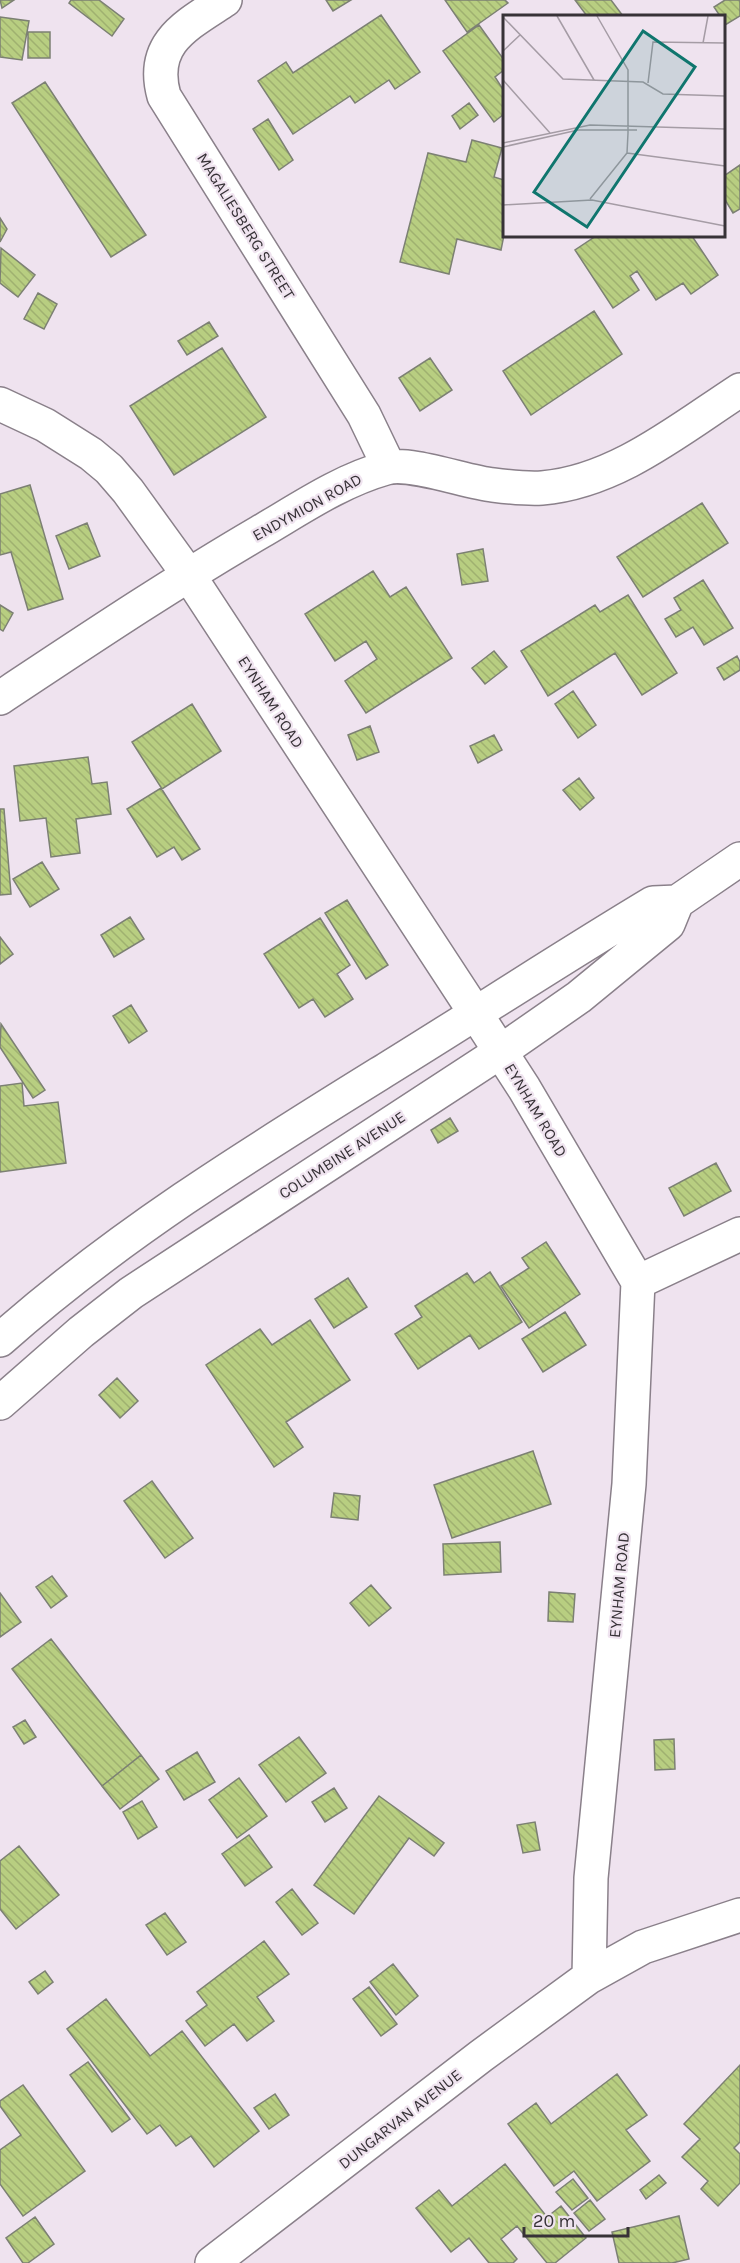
<svg xmlns="http://www.w3.org/2000/svg" width="740" height="2263" viewBox="0 0 740 2263" font-family="Karla,sans-serif">
<style>
.building{fill:url(#building-back-hatch);stroke:#7c8073;stroke-width:1.5}
.lines{fill:none;stroke-linecap:round;stroke-linejoin:round}
.minor-casing{stroke:#8a808a;stroke-width:36}
.major-casing{stroke:#8a808a;stroke-width:36}
.minor{stroke:#fff;stroke-width:33}
.major{stroke:#fff;stroke-width:33}
.labels{text-anchor:middle;dominant-baseline:central;stroke-width:4.5;stroke-linejoin:round;paint-order:stroke}
.street-label{font-size:16px;fill:#373237;stroke:#efe3ef}
.inset-road{fill:none;stroke:#a59ca5;stroke-width:1.5}
.view{fill:#0f766e;fill-opacity:0.15;stroke:#0f766e;stroke-width:3}
.inset-edge{fill:none;stroke:#373237;stroke-width:3}
</style>
<defs>
<pattern id="building-back-hatch" width="6" height="6" patternUnits="userSpaceOnUse" patternTransform="scale(1.5)"><rect width="6" height="6" fill="#b8ce81"/><path d="M-1 5l2 2M0 0l6 6M5-1l2 2" fill="none" stroke="#9fb170"/></pattern>
</defs>
<rect width="100%" height="100%" fill="#efe3ef"/>
<path class="building" d="M0,0H14L2,8Z
M71,0H99L124,19L112,36L69,3Z
M326,0H351L333,11Z
M445,0H505L508,3L467,32Z
M575,0H611L623,16H587Z
M725,0H740V16L725,25L724,16H720L714,7Z
M381,15L420,72L395,89L389,80L355,103L350,96L293,134L258,81L286,62L293,73Z
M0,17L29,21L22,60L0,57Z
M479,25L504,60V70L495,77L504,91V114L494,122L443,51Z
M28,32H50V58H28Z
M45,82L146,235L111,257L12,103Z
M469,103L478,115L460,129L452,116Z
M268,119L293,160L279,170L253,129Z
M472,140L502,148L494,177L504,180V235L501,250L457,239L449,274L400,262L428,153L466,162Z
M740,165V209L733,213L724,198V176Z
M0,218L7,229L0,242Z
M596,236H692L718,275L691,294L683,283L656,300L637,271L630,276L639,290L613,308L575,250Z
M1,248L35,275L18,297L0,283Z
M38,293L57,304L44,329L24,319Z
M594,311L622,354L531,415L503,371Z
M209,322L218,336L187,355L178,341Z
M222,348L266,417L174,475L130,406Z
M430,358L452,390L420,411L399,378Z
M30,485L63,599L28,610L11,552L0,555V494Z
M702,503L728,543L643,597L617,557Z
M87,523L100,556L69,569L56,536Z
M483,549L488,581L462,585L457,554Z
M373,571L390,597L406,587L452,658L366,713L345,681L377,659L366,641L335,661L305,614Z
M703,580L733,628L704,645L693,627L676,637L665,619L681,610L674,598Z
M628,595L677,673L642,695L615,653L548,696L521,651L595,605L600,612Z
M0,605L13,613L3,631L0,629Z
M494,651L507,667L485,684L472,668Z
M737,656L740,662V670L724,680L717,668Z
M573,691L596,725L578,738L555,704Z
M192,704L221,751L162,789L132,742Z
M370,726L379,752L357,760L348,735Z
M494,735L502,750L478,763L470,746Z
M88,757L92,784L107,782L111,814L76,819L80,853L51,857L46,818L20,821L14,766Z
M579,778L594,798L580,810L563,790Z
M161,788L200,849L182,860L174,847L157,857L127,809Z
M0,809H4L11,894L0,895Z
M42,862L59,889L30,907L13,879Z
M347,900L388,965L366,979L325,913Z
M130,917L144,939L114,957L101,935Z
M320,918L350,965L337,974L353,999L325,1017L313,999L299,1008L264,954Z
M0,937L13,954L0,964Z
M131,1005L147,1031L129,1043L113,1016Z
M1,1024L45,1090L33,1098L0,1047Z
M22,1083L24,1106L58,1102L66,1163L0,1172V1086Z
M450,1118L458,1131L438,1143L431,1130Z
M716,1163L731,1191L684,1216L669,1188Z
M546,1242L580,1294L529,1328L501,1286L529,1268L522,1258Z
M490,1272L522,1322L479,1349L470,1335L418,1369L395,1334L422,1317L415,1306L467,1273L474,1283Z
M348,1278L367,1307L334,1328L315,1299Z
M565,1312L586,1345L543,1372L522,1339Z
M310,1320L350,1380L286,1422L303,1447L274,1467L206,1365L260,1329L272,1345Z
M117,1378L138,1401L120,1418L99,1395Z
M533,1451L551,1504L452,1538L434,1485Z
M152,1481L193,1538L165,1558L124,1501Z
M334,1493L360,1496L358,1520L331,1517Z
M500,1542L501,1572L444,1575L443,1544Z
M52,1576L67,1596L51,1608L36,1587Z
M371,1585L391,1608L369,1626L350,1603Z
M549,1592L575,1594L573,1622L548,1621Z
M0,1593L21,1622L0,1637Z
M51,1639L141,1755L102,1786L12,1669Z
M25,1720L36,1737L24,1744L13,1727Z
M299,1737L326,1773L286,1802L259,1765Z
M674,1739L675,1769L655,1770L654,1740Z
M197,1752L215,1782L184,1800L166,1771Z
M141,1755L159,1779L120,1809L102,1786Z
M239,1778L267,1816L237,1838L209,1800Z
M334,1788L347,1808L325,1822L312,1802Z
M379,1796L444,1843L434,1856L409,1838L354,1914L314,1885Z
M142,1801L157,1827L138,1839L123,1812Z
M535,1822L540,1850L523,1853L517,1825Z
M249,1835L272,1867L245,1886L222,1854Z
M19,1846L59,1895L16,1929L0,1909V1861Z
M292,1889L318,1923L302,1935L276,1902Z
M165,1913L186,1942L167,1955L146,1925Z
M264,1941L289,1974L257,1997L274,2021L247,2041L234,2024L205,2046L186,2021L207,2005L197,1992Z
M393,1964L418,1996L396,2015L370,1982Z
M45,1971L53,1982L38,1994L29,1982Z
M369,1987L397,2024L381,2036L353,1999Z
M106,1999L150,2056L182,2031L259,2131L214,2167L191,2136L176,2146L160,2125L147,2134L67,2029Z
M88,2062L130,2119L112,2132L70,2075Z
M740,2065V2142L734,2148L740,2154V2183L718,2206L701,2189L708,2181L682,2157L700,2139L684,2124Z
M617,2074L647,2115L626,2130L650,2161L597,2201L574,2171L554,2186L508,2124L536,2103L551,2124Z
M23,2085L85,2171L23,2216L0,2184V2150L21,2135L0,2106V2101Z
M275,2094L289,2115L269,2129L254,2108Z
M505,2164L547,2217L561,2206L586,2238L555,2263H547L517,2226L501,2239L517,2259L513,2263H489L469,2238L451,2252L416,2208L439,2190L452,2206Z
M659,2175L666,2183L646,2199L640,2190Z
M573,2179L588,2198L572,2210L556,2192Z
M590,2200L605,2219L589,2231L574,2213Z
M679,2216L689,2259L672,2263H619L612,2232Z
M35,2217L54,2244L28,2263H23L6,2238Z"/>
<g class="lines">
<defs>
<path id="minor" d="M225,0C187,25 149,43 164,96L364,415L389,467
M0,404L45,425L91,454L109,469L128,491L188,574L476,1014L524,1088L638,1282L629,1484L591,1878L589,1977
M0,698C86,641 171,584 260,532C301,508 340,481 386,468C409,461 466,482 493,485C509,487 526,489 542,488C616,482 680,429 740,390
M638,1282L740,1234
M212,2263L481,2056L589,1977L643,1947L740,1915"/>
<path id="major" d="M0,1340C118,1235 253,1152 387,1069C476,1014 563,957 653,903L677,902L740,859
M0,1403L81,1332L131,1293L500,1052L579,997L668,924L677,902"/>
</defs>
<use href="#minor" class="minor-casing"/>
<use href="#major" class="major-casing"/>
<use href="#minor" class="minor"/>
<use href="#major" class="major"/>
</g>
<g class="labels">
<g class="street-label">
<text transform="translate(246 226) rotate(58)">MAGALIESBERG STREET</text>
<text transform="translate(307 507) rotate(-29)">ENDYMION ROAD</text>
<text transform="translate(271 702) rotate(57)">EYNHAM ROAD</text>
<text transform="translate(536 1110) rotate(59)">EYNHAM ROAD</text>
<text transform="translate(342 1155) rotate(-33)">COLUMBINE AVENUE</text>
<text transform="translate(619 1585) rotate(-85)">EYNHAM ROAD</text>
<text transform="translate(400 2119) rotate(-38)">DUNGARVAN AVENUE</text>
</g>
</g>
<g transform="translate(503 15)">
<rect width="222" height="222" fill="#efe3ef"/>
<path class="inset-road" d="M54,1L91,65M0,2L60,64L140,67L160,79L222,81M200,28L205,1M0,36L17,20M0,65L47,118M145,68L150,27L222,28M0,128L87,110L222,114M0,132L75,115H134M124,138L222,151M87,184L124,138L125,118V55L94,1M0,190L89,185L222,211"/>
<path class="view" d="M140,16L192,52L84,212L31,177Z"/>
<rect width="222" height="222" class="inset-edge"/>
</g>
<path d="M524 2227v9h104v-9" fill="none" stroke="#373237" stroke-width="3"/>
<text x="533" y="2227" font-size="18" fill="#373237" stroke="#efe3ef" stroke-width="4.5" paint-order="stroke">20 m</text>
</svg>
